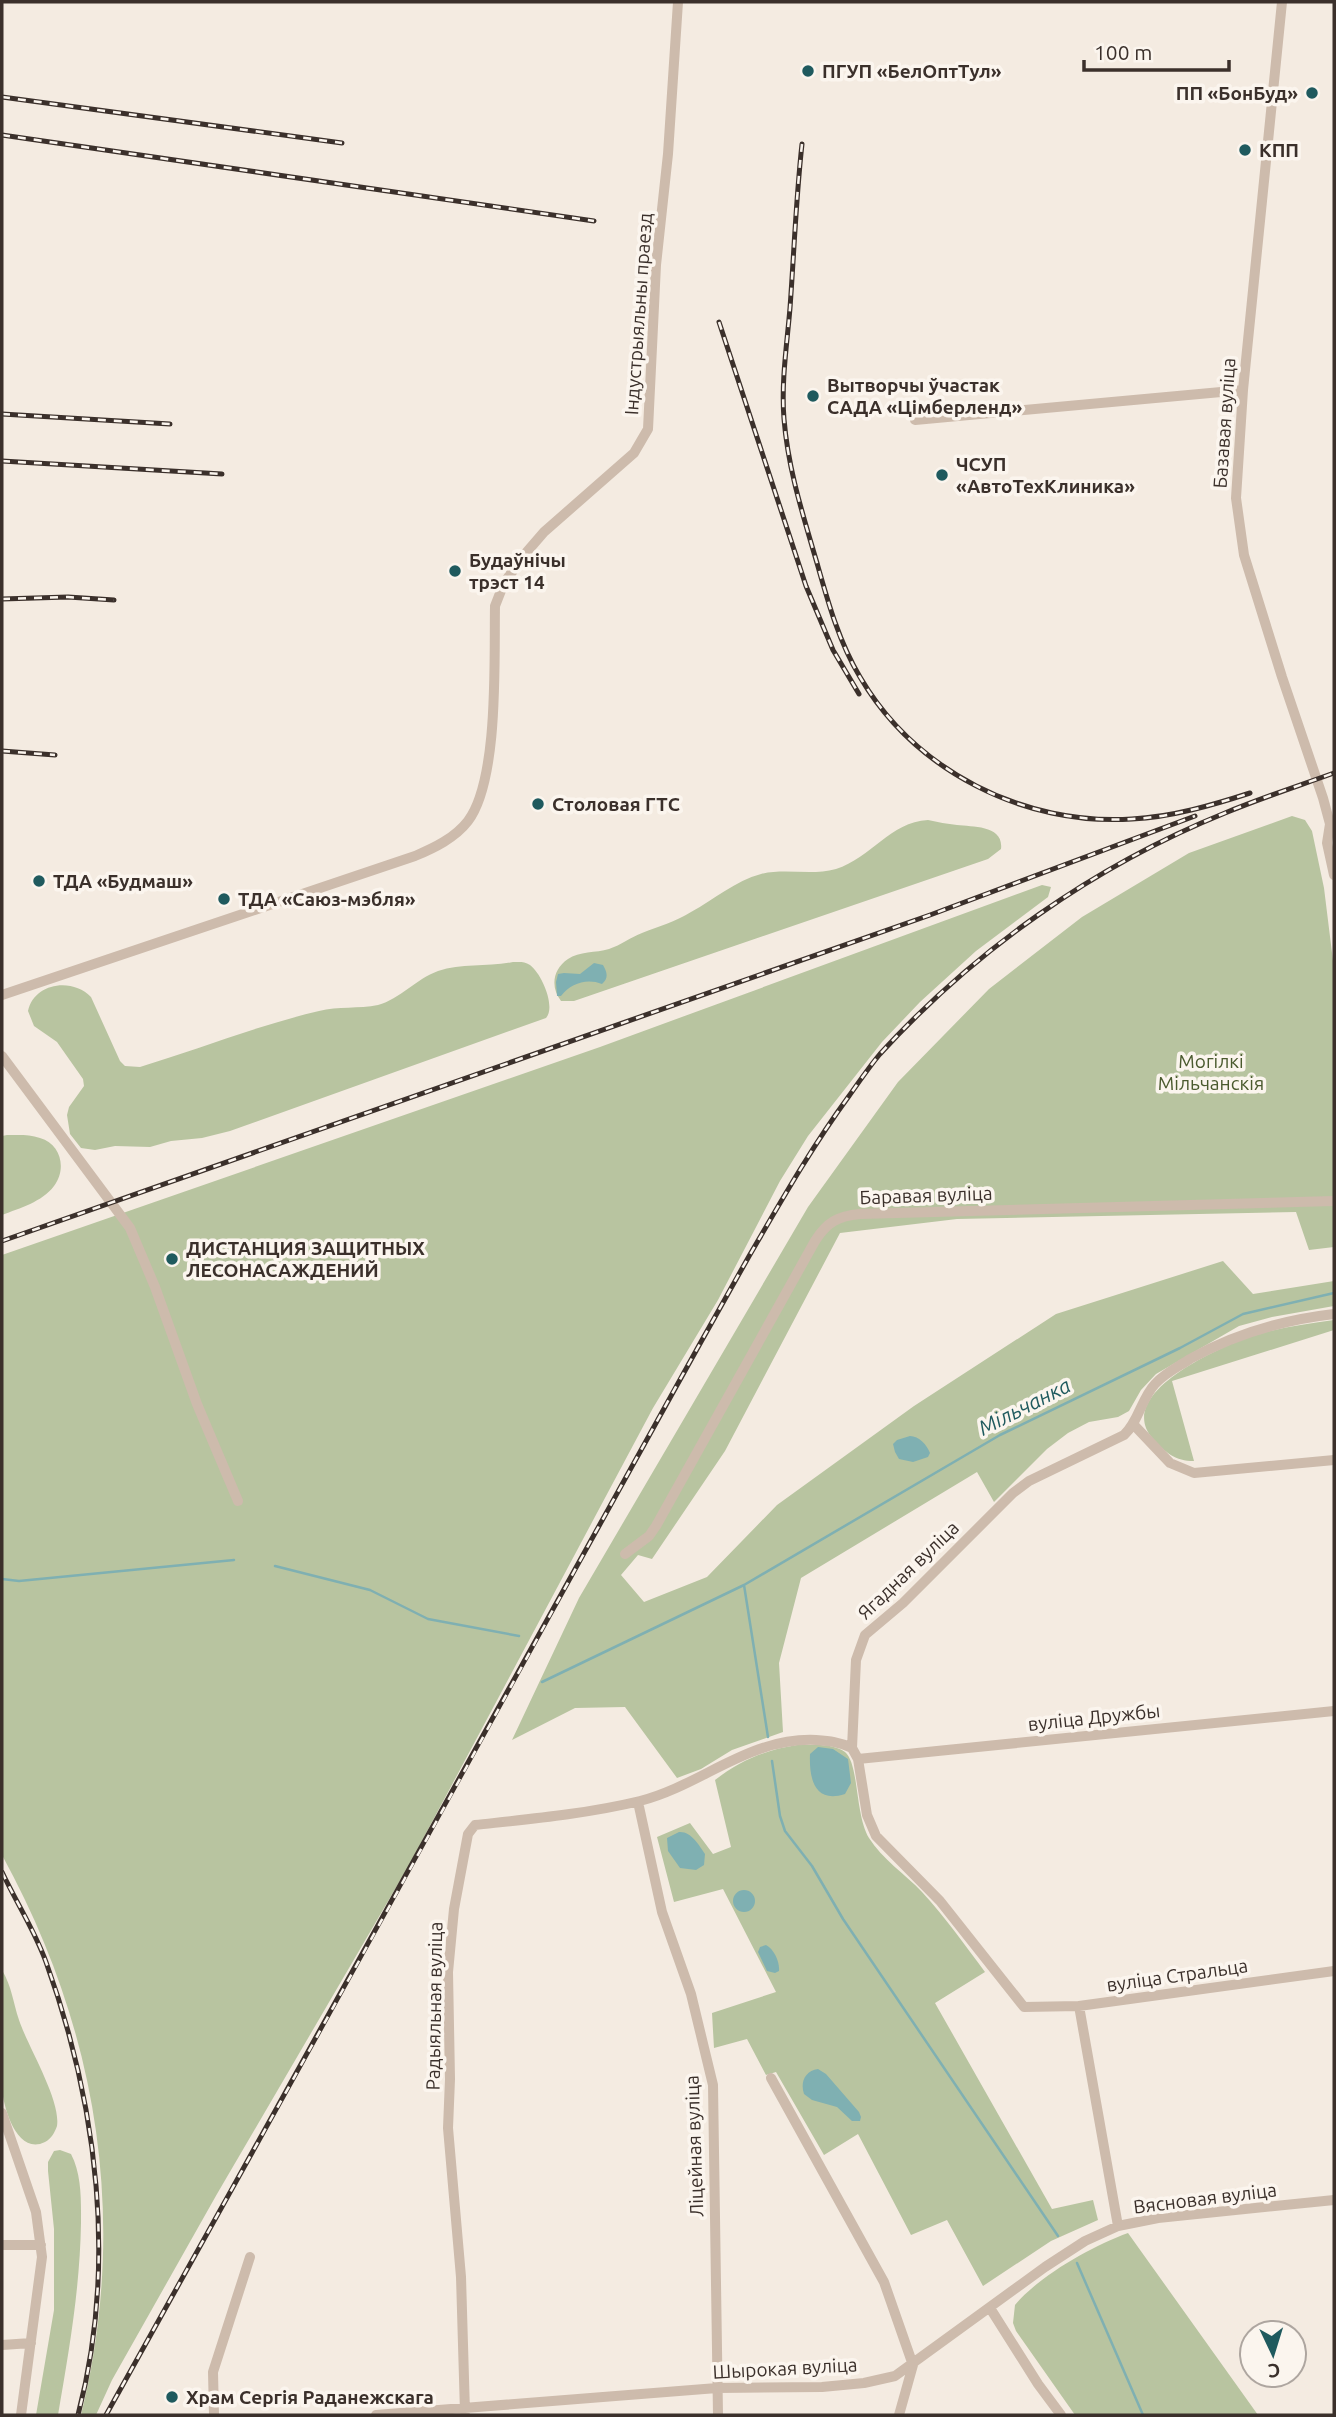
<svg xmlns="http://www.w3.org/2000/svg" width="1336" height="2417" viewBox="0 0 1336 2417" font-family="Ubuntu,sans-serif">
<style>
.green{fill:#b8c4a0}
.water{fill:#7fb0b2}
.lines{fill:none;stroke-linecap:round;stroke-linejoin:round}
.stream{stroke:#7fb0b2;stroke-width:2.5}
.minor{stroke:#cdbbac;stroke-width:10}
.rail-casing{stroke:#3b302b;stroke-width:5}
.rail{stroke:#fbf5ee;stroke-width:2.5;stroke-dasharray:8;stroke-linecap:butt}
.poi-dot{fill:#1f5a5e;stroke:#fbf5ee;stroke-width:2.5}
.labels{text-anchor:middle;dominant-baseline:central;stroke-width:7;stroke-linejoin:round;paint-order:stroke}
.poi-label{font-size:19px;font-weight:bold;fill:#3b302b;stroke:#fbf5ee;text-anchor:start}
.street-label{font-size:19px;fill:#3b302b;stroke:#fbf5ee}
.park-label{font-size:19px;fill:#4a5a2e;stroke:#fbf5ee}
.water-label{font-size:21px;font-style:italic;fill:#1f5a5e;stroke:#fbf5ee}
</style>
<rect width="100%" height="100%" fill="#f4ebe1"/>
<path class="green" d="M1292,816L1305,820L1312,831L1324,888L1334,969V1247L1309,1250L1296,1212L957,1219L840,1233L725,1451L652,1559L638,1555L621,1575L644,1602L707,1577L777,1505L914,1406L1056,1314L1223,1261L1253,1294L1334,1281V1306L1272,1317L1239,1326L1156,1374L1141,1390L1129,1411L1118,1417L1089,1422L1068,1433L1047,1449L994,1502L977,1472L801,1578L779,1663L783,1732L732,1750L701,1769L677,1778L625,1707L575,1708L512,1740L579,1598L808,1207L898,1082L989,989L1082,917L1189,853Z
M928,820C938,822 947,824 957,825C973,827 1004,825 1001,849L988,859L574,1001H561C550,987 553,969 568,959C579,951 596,953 609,949C621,945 631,937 642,933C659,926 675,922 691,912C715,899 735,881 761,874C786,868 811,876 836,869C871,858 890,822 928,820Z
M1042,885L1051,887L1048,897L976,951L920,1002L882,1042L808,1136L780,1181L718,1300L653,1408L408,1867L217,2194L112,2380L96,2415H81C129,2220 98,2030 2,1855V1255L600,1047Z
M513,962C519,962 524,961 530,965C542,974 556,1007 546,1018L230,1131L202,1138L171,1141L150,1147L115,1146L95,1150L81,1148L70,1134L67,1115L69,1107L84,1086L83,1079L57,1042L34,1026L28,1011C34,983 72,977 91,997L120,1061L125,1066L140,1067C199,1049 259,1025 319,1011C338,1006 359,1009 378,1005C400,999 416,979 438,971C462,963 488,967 513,962Z
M7,1135C18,1135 29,1134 40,1138C61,1144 67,1169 54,1186C42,1202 20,1208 2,1215V1136Z
M1334,1320V1330L1172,1381L1194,1461C1175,1461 1166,1453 1153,1439C1112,1393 1224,1345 1255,1335C1281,1327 1308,1324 1334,1320Z
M797,1745C812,1745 832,1743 845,1752C859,1763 855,1815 869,1838C882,1859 905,1874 922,1892C945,1917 965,1945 985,1972L935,2003L1052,2209L1093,2200L1098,2220L1051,2241L983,2286L947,2220L911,2235L858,2134L824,2155L776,2072L766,2075L747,2039L714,2048L712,2013L776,1992L723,1889L674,1902L657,1837L690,1823L713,1854L731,1847L715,1780C741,1760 765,1750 797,1745Z
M2,1970C12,1987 13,2002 19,2020C28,2047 61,2100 57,2126C55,2132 51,2139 45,2142C17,2156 3,2107 2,2088C0,2049 2,2009 2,1970Z
M60,2150L71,2154C82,2175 81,2201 81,2223C80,2288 69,2351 58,2415H36L54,2310V2229L48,2171V2162L54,2151Z
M1128,2233L1258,2415H1075L1016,2331L1013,2323L1015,2305C1039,2276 1092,2246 1128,2233Z"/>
<path class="water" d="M594,963L603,965C607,972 609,978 602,984C587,978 571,983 561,996H557L556,982L558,974L564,973L580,974Z
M910,1436C919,1436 927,1445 930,1453L928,1457L913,1462L899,1459L895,1452L893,1444L897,1440Z
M818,1747L833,1749L848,1759L851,1783L845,1794C814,1804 809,1778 810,1754Z
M679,1832C691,1831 699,1845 705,1854L704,1865L696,1870L680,1868L668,1851L667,1838Z
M733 1901a11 11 0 1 1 22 0a11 11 0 1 1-22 0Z
M766,1945C774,1949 780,1962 779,1971L775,1973L767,1971L758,1952L760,1947Z
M818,2069L826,2074L859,2112L861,2117L860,2121H852L837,2107L812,2100L804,2094C800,2082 805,2071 818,2069Z"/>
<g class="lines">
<path class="stream" d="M275,1566L370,1590L428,1619L519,1636
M2,1579L19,1581L234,1560
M744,1585L768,1737
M542,1682L744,1585L1000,1435L1180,1348L1243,1314L1334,1293
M772,1761L780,1816L785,1831L812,1866L843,1919L1058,2236
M1077,2263L1143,2415"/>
<path class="minor" d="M1282,2L1243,390L1236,498L1244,555L1282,677L1323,798L1330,824L1327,843L1334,875
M915,420L1243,390
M2,995L415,856C434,848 455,838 468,821C499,780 494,660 495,606L504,583L525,554L544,532L634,453L648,429L656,265L668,154L678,2
M2,1056L130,1228L155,1287L197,1404L238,1501
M1334,1314C1282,1320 1236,1333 1190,1359C1178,1367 1165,1373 1155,1384C1141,1399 1139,1421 1124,1435L1029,1481L1013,1493L903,1603L865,1635L856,1660L852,1748L858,1759L867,1815L876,1836L940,1901L1024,2007L1079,2006L1334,1971
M1133,1424L1170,1463L1194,1473L1334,1460
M625,1554L649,1536L656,1526L815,1241C827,1222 838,1216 860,1214L1334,1201
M858,1759L1334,1711
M638,1802L662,1912L691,1994L713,2085L718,2415
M1079,2006L1118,2226
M771,2078L884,2282L913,2365
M2,2113L36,2212L42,2257L21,2415
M2,2245H41
M990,2308L1038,2384L1061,2415
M2,2345L31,2343
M465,2412L461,2277L448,2128L450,2079L448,1972L454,1909L468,1834L475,1825C530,1819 586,1814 640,1801C702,1785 749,1737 816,1740C829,1741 840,1742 852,1748
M214,2415L213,2372L250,2257
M376,2415L717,2388L822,2387L864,2383L895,2376L1045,2267L1085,2241L1118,2226L1158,2218L1334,2200
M899,2415L913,2365"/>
<defs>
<path id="rail" d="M2,97L342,143
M2,135L594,221
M802,144C796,198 794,253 790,308C787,344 781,382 784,419C788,469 803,515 817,563C828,602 839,642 860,677C915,771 1024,826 1132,819C1172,817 1213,805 1250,793
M719,322L806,586L833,650L859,694
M2,414L170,424
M2,461L222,474
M2,599L68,597L114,600
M2,751L55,755
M2,1241L930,915L1195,816
M2,1872C16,1902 35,1931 46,1962C98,2106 117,2266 78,2415
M106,2415C269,2122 433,1830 594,1535C645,1443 696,1350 748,1258C780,1203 811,1148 849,1096C859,1082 869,1067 880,1054C975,950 1094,866 1225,813C1261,798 1298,786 1334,773"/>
</defs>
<use href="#rail" class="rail-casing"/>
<use href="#rail" class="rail"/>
</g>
<g class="poi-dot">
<circle cx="808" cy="71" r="7"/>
<circle cx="1312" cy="93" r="7"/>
<circle cx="1245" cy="150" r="7"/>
<circle cx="813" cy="396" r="7"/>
<circle cx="942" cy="475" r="7"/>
<circle cx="455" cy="571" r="7"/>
<circle cx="538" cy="804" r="7"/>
<circle cx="39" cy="881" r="7"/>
<circle cx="224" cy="899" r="7"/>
<circle cx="172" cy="1259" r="7"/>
<circle cx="172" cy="2397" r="7"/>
</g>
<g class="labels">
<g class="poi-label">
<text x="822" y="71">ПГУП «БелОптТул»</text>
<text x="1298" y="93" text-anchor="end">ПП «БонБуд»</text>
<text x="1259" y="150">КПП</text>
<text x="827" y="385">Вытворчы ўчастак<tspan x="827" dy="22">САДА «Цімберленд»</tspan></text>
<text x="956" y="464">ЧСУП<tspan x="956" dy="22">«АвтоТехКлиника»</tspan></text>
<text x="469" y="560">Будаўнічы<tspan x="469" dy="22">трэст 14</tspan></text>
<text x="552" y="804">Столовая ГТС</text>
<text x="53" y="881">ТДА «Будмаш»</text>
<text x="238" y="899">ТДА «Саюз-мэбля»</text>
<text x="186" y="1248">ДИСТАНЦИЯ ЗАЩИТНЫХ<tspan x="186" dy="22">ЛЕСОНАСАЖДЕНИЙ</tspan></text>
<text x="186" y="2397">Храм Сергія Раданежскага</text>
</g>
<g class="street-label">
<text transform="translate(638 314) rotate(-86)">Індустрыяльны праезд</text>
<text transform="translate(1224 423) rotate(-86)">Базавая вуліца</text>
<text transform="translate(926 1195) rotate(-2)">Баравая вуліца</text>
<text transform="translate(908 1570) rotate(-44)">Ягадная вуліца</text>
<text transform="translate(1094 1717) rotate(-6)">вуліца Дружбы</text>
<text transform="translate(1177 1975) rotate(-8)">вуліца Стральца</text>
<text transform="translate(434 2006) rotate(-89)">Радыяльная вуліца</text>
<text transform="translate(694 2146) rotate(-92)">Ліцейная вуліца</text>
<text transform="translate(1205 2198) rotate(-7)">Вясновая вуліца</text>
<text transform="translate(785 2368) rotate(-3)">Шырокая вуліца</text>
</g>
<g class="park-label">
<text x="1211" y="1061">Могілкі<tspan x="1211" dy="22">Мільчанскія</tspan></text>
</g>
<g class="water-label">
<text transform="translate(1024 1406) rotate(-27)">Мільчанка</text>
</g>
</g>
<rect width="1336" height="2417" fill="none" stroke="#3b302b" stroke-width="7"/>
<g transform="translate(1273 2354) rotate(176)"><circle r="33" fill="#fbf5ee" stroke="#aea6a0" stroke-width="2"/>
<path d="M0-5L12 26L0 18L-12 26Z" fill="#1f5a5e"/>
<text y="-10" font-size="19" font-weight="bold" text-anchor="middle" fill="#3b302b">С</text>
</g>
<path d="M1084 60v10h145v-10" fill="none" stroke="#3b302b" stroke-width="3.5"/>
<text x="1094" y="60" font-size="21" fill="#3b302b" stroke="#fbf5ee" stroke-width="5" paint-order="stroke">100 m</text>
</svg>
